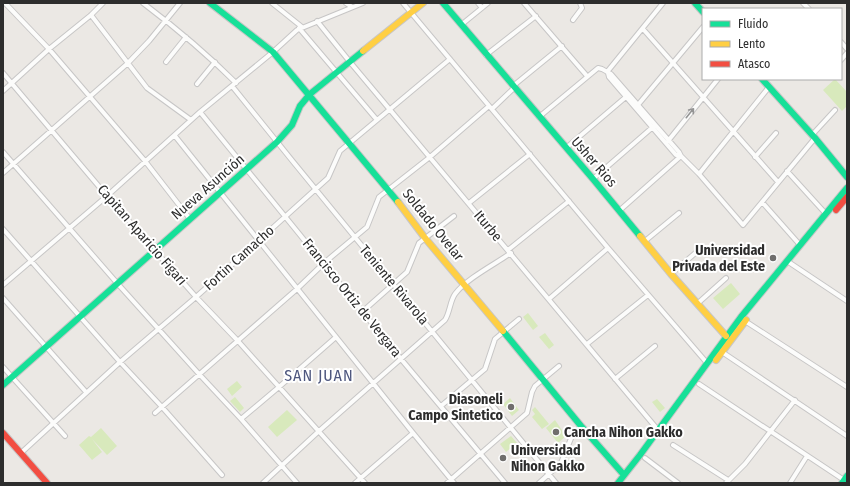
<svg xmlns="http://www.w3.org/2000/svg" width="850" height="486" viewBox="0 0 850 486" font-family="'Fira Sans Condensed',sans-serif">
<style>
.pitch{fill:#d8e9bc}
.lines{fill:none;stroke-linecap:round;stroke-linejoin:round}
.street-casing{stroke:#c7c6c6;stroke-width:6}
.fast-casing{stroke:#c7c6c6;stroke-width:8}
.slow-casing{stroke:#c7c6c6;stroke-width:8}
.jam-casing{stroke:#c7c6c6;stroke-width:8}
.street{stroke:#fcfcfb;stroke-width:4}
.fast{stroke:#16e098;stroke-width:6}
.slow{stroke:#ffcf43;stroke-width:6}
.jam{stroke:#f24e42;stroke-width:6}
.oneway{stroke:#949494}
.poi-dot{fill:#706e6d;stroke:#fff;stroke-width:1.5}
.labels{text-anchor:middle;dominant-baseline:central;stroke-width:4;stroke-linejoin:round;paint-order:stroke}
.street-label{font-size:14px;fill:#2d2d2d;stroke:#fff}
.poi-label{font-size:14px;font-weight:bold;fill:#2d2d2d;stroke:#fff;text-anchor:end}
.quarter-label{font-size:16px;letter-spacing:1px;fill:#4e577e;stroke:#fff}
</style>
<rect width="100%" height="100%" fill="#ebe8e4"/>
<path class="pitch" d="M835,79L847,92V106L842,111L823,90Z
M731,283L740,294L723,309L713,298Z
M528,313L538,326L533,330L523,317Z
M545,333L554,345L549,349L539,337Z
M237,381L242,387L232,396L227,389Z
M235,397L244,408L240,412L230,401Z
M510,398L519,410L512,416L503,404Z
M657,399L665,408L660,412L652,402Z
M535,407L549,424L542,429L532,417L535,414L532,410Z
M287,410L297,420L277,437L268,427Z
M555,420L566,436L558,443L546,428Z
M101,428L117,446L107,455L92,439L102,452L92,460L79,445L89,436L91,437Z
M511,436L517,443L506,452L500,444Z"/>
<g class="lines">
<defs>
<path id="street" d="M5,3L49,49L145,161L190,219
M143,3C176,28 207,54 236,83
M272,3L302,27
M346,3L352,7
M403,3L608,248L707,363
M478,3L482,8
M524,3L587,76
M803,3L809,9
M91,15L147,88L191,120
M573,20L582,8L580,3
M317,21L350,62L658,430
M461,25L488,3
M299,28L377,120
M643,29L778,182
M841,42L847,49
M486,55L536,16
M841,60L847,53
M166,62L186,37
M607,72L663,3
M3,73L107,196L196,297L238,341L365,483
M608,73L609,77L676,155H680
M197,84L215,62
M232,86C339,219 447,351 556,483
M513,86L562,46
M3,91L49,49L91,15L103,3
M637,106L703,27
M492,109L514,88
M200,112L401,359L505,483
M539,117L598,68L602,69L611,74L679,152L681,156L699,174L743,225L815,138
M812,135L835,110
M175,136L413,433L454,483
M668,141L718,79
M566,148L627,96
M3,152L117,283L199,374L241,419L297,483
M755,157L776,133
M787,171L826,214
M3,173L128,63L149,41L180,3
M699,174L769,87
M593,179L654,126
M762,202L800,245
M469,203L530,154
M619,211L681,156
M3,229L120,362L162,407L222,475
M645,241L679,213
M508,250L569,201
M790,263L847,301
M671,274L700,249
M3,285L107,196L200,112L273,52L297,30L363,3
M3,298L86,392
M549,299L608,248
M697,304L726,278
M362,312L407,272L419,243L454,216
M745,321L847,387
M587,344L648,295
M722,352L847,436
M3,367L65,436
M615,379L655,346
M699,384L847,482
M441,406L485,369L495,339L519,319
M155,413L297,289L324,263L367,227L379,197L430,157L489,106
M241,419L279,387L336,337
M673,445L728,480
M21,453L120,362L196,297L328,178L340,151L450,59
M645,458L678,483
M263,483L319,431L445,320C450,312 450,301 455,294C466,279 495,264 511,253
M355,483L413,433
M447,483L527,413L532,392L535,386L559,366
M539,483L561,463L572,436L581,426
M726,483L745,464L795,400
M790,483L807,456"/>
<path id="fast" d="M210,3L273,52L398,202
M443,3L593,179L640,236
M695,3L703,12
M762,79L815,138L847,177
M503,331L581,426L624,475
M3,385L277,142L292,125L300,106L310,94L363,51
M618,483L640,455L741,317L847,188
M842,483L847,476"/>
<path id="slow" d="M363,51L423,3
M398,202L425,238L503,331
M640,236L671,274L726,336
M716,360L746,320"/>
<path id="jam" d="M836,210L847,197
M3,433L47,483"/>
</defs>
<use href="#street" class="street-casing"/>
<use href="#fast" class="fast-casing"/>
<use href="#slow" class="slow-casing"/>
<use href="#jam" class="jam-casing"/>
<use href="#street" class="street"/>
<use href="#fast" class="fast"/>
<use href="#slow" class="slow"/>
<use href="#jam" class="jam"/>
</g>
<defs><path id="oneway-shaft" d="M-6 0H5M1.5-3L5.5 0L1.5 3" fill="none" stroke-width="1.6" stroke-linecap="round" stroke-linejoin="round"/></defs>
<use class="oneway" href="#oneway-shaft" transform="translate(690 113) rotate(-51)"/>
<g class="poi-dot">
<circle cx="773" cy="258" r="4"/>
<circle cx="511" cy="407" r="4"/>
<circle cx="556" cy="432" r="4"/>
<circle cx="503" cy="458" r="4"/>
</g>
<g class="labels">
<g class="street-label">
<text transform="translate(594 162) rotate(49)">Usher Rios</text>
<text transform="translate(208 187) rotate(-41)">Nueva Asunción</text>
<text transform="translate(433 225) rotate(51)">Soldado Ovelar</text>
<text transform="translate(488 226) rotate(50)">Iturbe</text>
<text transform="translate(142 235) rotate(49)">Capitan Aparicio Figari</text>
<text transform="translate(239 258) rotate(-42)">Fortin Camacho</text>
<text transform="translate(394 285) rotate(50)">Teniente Rivarola</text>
<text transform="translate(352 298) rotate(51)">Francisco Ortiz de Vergara</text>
</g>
<g class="poi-label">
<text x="765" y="250">Universidad<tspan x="765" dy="16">Privada del Este</tspan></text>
<text x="503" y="399">Diasoneli<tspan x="503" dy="16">Campo Sintetico</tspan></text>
<text x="564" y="432" text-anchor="start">Cancha Nihon Gakko</text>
<text x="511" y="450" text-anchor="start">Universidad<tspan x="511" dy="16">Nihon Gakko</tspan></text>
</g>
<g class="quarter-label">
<text x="319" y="375">SAN JUAN</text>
</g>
</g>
<rect width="850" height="486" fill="none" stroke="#2d2d2d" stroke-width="8"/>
<rect x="702" y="8" width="140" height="72" fill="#ffffff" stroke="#ababab"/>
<rect x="710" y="21" width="20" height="6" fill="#16e098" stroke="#ababab"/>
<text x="738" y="28" font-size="12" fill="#2d2d2d">Fluido</text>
<rect x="710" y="41" width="20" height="6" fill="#ffcf43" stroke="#ababab"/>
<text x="738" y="48" font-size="12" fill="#2d2d2d">Lento</text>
<rect x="710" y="61" width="20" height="6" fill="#f24e42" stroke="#ababab"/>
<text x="738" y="68" font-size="12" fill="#2d2d2d">Atasco</text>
</svg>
